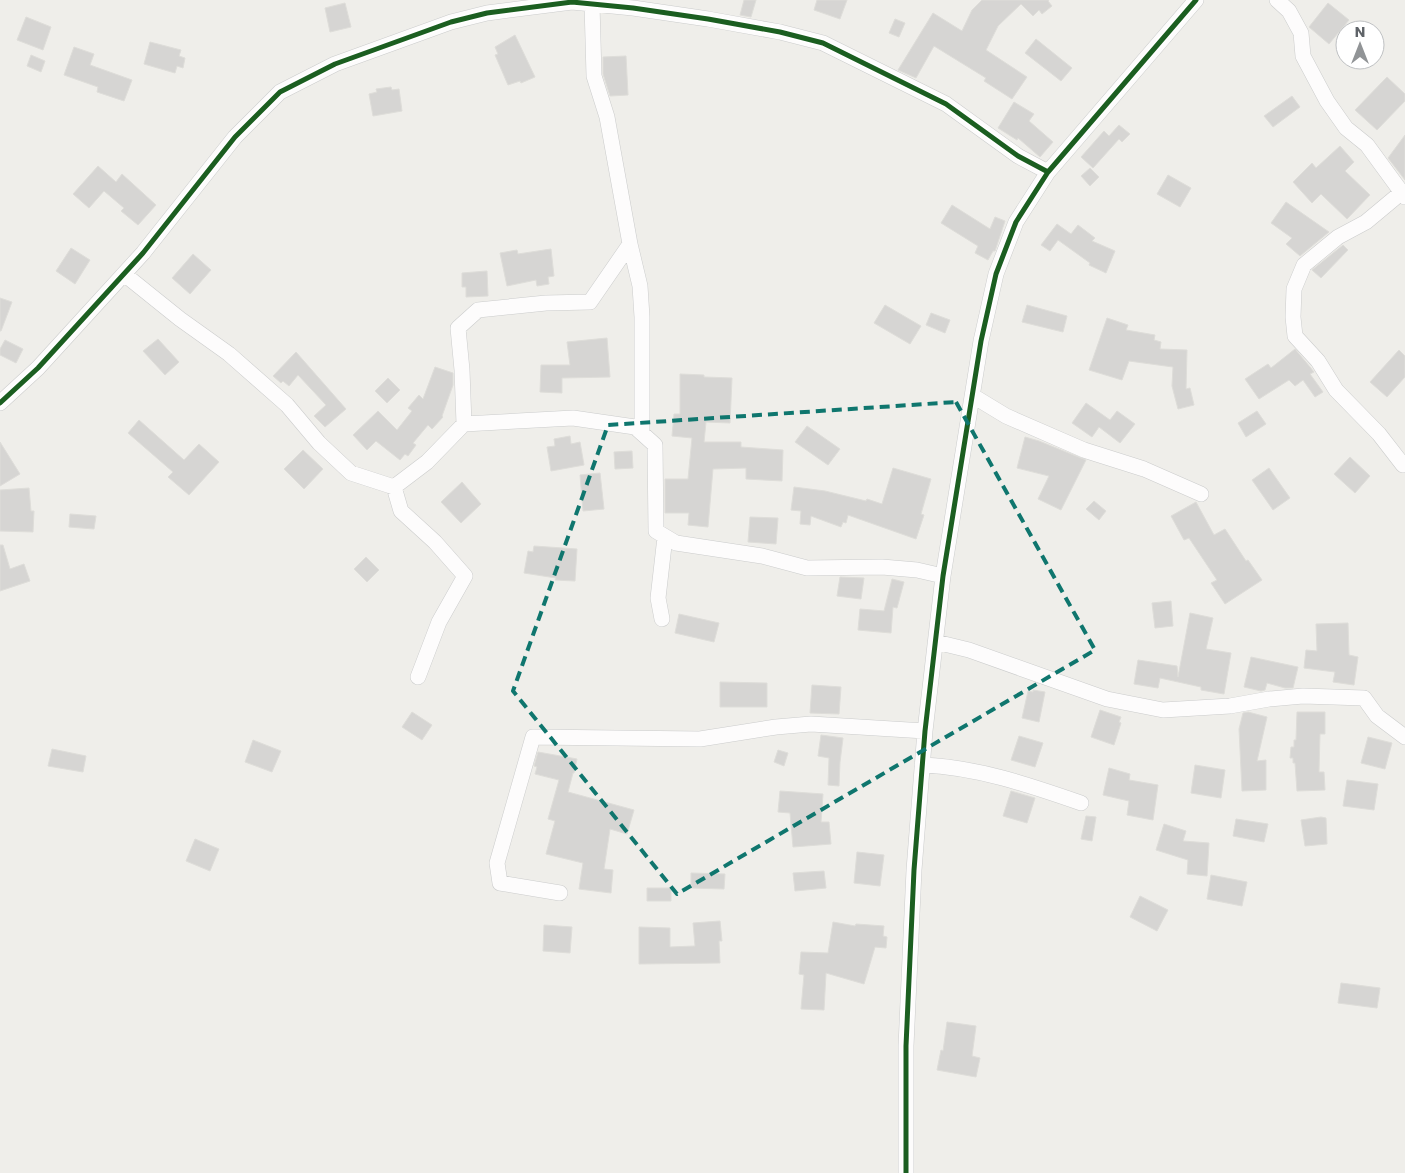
<svg xmlns="http://www.w3.org/2000/svg" width="1405" height="1173" viewBox="0 0 1405 1173" font-family="Poppins,sans-serif">
<style>
.building{fill:#d6d5d3;stroke:#deddd9}
.lines{fill:none;stroke-linecap:round;stroke-linejoin:round}
.minor-casing{stroke:#cbcccc;stroke-width:16}
.minor{stroke:#fdfcfc;stroke-width:15}
.cycleway-casing{stroke:#fff;stroke-width:8}
.cycleway{stroke:#1b5e20;stroke-width:5}
.marked{fill:none;stroke:#0f766e;stroke-width:4;stroke-dasharray:10 6;stroke-linejoin:round}
</style>
<rect width="100%" height="100%" fill="#efeeea"/>
<path class="building" d="M744,0H756L751,17L740,15Z
M817,0H847L840,19L814,10Z
M982,0H1049L1048,1L1052,6L1042,14L1039,10L1033,16L1021,4L998,26L986,50L1027,77L1012,99L984,81L986,78L934,46L916,78L898,70L933,13L962,31L972,10Z
M345,3L351,27L330,32L325,8Z
M1328,3L1349,20L1329,44L1309,27Z
M26,17L51,27L43,50L17,40Z
M895,19L905,23L899,37L889,33Z
M515,35L535,77L521,83L520,81L508,85L495,55L498,54L495,47Z
M1036,39L1072,68L1061,81L1025,53Z
M150,42L181,50L179,56L185,58L183,68L177,66L175,73L144,64Z
M74,47L94,54L90,65L132,80L124,101L97,92L98,87L64,75Z
M31,55L45,61L41,72L27,66Z
M626,56L628,95L610,96L603,74V57Z
M1387,77L1405,94V101L1377,130L1355,110Z
M391,87L392,90L399,89L402,111L373,116L369,94L377,92L376,89Z
M1292,96L1300,107L1273,127L1264,116Z
M1014,102L1034,114L1029,121L1053,142L1040,157L1018,138L1017,140L998,128Z
M1119,125L1130,134L1122,142L1119,139L1093,168L1081,157L1104,131L1109,136Z
M1405,135V180L1388,158Z
M1340,146L1354,162L1345,171L1370,195L1347,219L1321,194L1312,203L1293,182L1312,163L1316,168Z
M98,166L116,182L122,174L156,205L138,225L121,211L124,208L104,191L89,208L73,194Z
M1090,168L1099,177L1090,186L1081,176Z
M1168,175L1191,188L1180,207L1157,194Z
M1286,202L1329,232L1300,256L1286,244L1292,238L1271,223Z
M952,205L990,229L995,217L1005,221L995,251H993L988,260L975,253L978,246L941,223Z
M1057,224L1071,234L1078,225L1095,238L1092,241L1115,251L1106,273L1089,265L1090,263L1058,240L1050,251L1041,245Z
M1343,245L1348,250L1321,278L1312,270Z
M71,248L90,260L75,284L56,271Z
M551,249L554,276L548,277L549,284L537,286L536,280L507,286L500,253L517,250L518,254Z
M193,254L211,270L190,294L172,278Z
M487,271L488,296L466,297V287H462V273Z
M0,298L12,302L1,331H0Z
M885,305L921,326L910,344L874,323Z
M1027,305L1067,316L1063,332L1022,322Z
M931,313L950,320L945,333L926,325Z
M1107,318L1128,325L1126,330L1155,335L1154,340L1161,342L1160,349L1187,350L1186,389L1190,388L1194,405L1178,409L1172,386L1173,367L1129,361L1122,380L1089,370Z
M607,338L610,377L562,378V393L540,392L541,365H570L567,342Z
M158,339L179,362L165,375L143,351Z
M5,340L23,349L16,363L0,355V349Z
M1295,349L1310,367L1314,372L1310,374L1323,392L1315,397L1303,380L1295,386L1289,380L1259,399L1245,379L1268,364L1271,368Z
M1399,350L1405,356V377L1387,397L1370,382Z
M296,352L346,409L325,427L314,416L326,405L298,375L289,386L283,381L281,383L273,376Z
M435,367L453,373V385L442,416L443,417L432,429L428,425L413,443L416,445L408,456L405,454L400,460L376,441L367,450L353,435L378,411L397,430L412,411L408,408L419,395L423,399Z
M680,374L704,375V377L732,378L730,423L706,422L704,442H741V447L783,450L782,481L746,479V468L713,469L708,527L688,525L689,513H665V479H688L692,438L672,436L674,414H680Z
M388,378L400,390L387,403L375,391Z
M1086,403L1110,420L1117,411L1135,424L1120,443L1099,427L1092,437L1072,423Z
M1257,411L1266,424L1246,437L1238,423Z
M139,420L184,460L199,444L219,462L189,495L168,477L173,472L128,433Z
M807,426L840,449L828,465L795,442Z
M570,436L571,444L580,442L584,465L551,471L547,447L555,446L554,439Z
M1025,437L1039,441L1086,460L1061,510L1038,499L1049,476L1017,468Z
M0,442L20,474L0,486Z
M303,450L323,469L304,489L284,469Z
M632,451L633,468L615,469L614,452Z
M1350,457L1370,476L1355,493L1334,474Z
M893,468L931,479L921,514L924,515L916,539L848,515L846,523L843,522L841,527L811,516L810,525L800,524L801,511L791,510L794,487L825,491L866,501L867,499L882,504Z
M1269,468L1290,498L1273,510L1252,480Z
M600,473L604,509L583,511L580,475Z
M462,482L481,504L461,523L441,502Z
M29,488L31,511H34L33,532L0,531V490Z
M1094,501L1106,511L1099,520L1086,509Z
M1196,502L1214,535L1225,529L1246,561L1248,560L1262,580L1225,604L1211,583L1217,580L1189,538L1184,540L1171,516Z
M70,514L96,516L94,529L69,527Z
M750,517L778,518L776,544L748,542Z
M0,545H3L10,569L24,564L30,581L0,591Z
M534,546L577,549L575,581L555,580L556,578L524,573L528,551L533,552Z
M366,557L379,570L367,582L354,569Z
M840,577L864,578L861,599L837,596Z
M892,579L904,582L897,608L893,607L891,633L858,630L860,609L884,611Z
M1171,601L1173,626L1155,628L1152,603Z
M1190,613L1213,618L1206,649L1231,653L1224,694L1201,690V687L1160,678L1158,688L1134,684L1138,660L1177,666L1178,677Z
M679,614L719,623L714,642L675,633Z
M1348,623L1349,655L1358,657L1354,685L1333,682L1335,672L1304,668L1306,650L1317,651L1316,624Z
M1251,657L1298,667L1293,688H1285L1267,683L1265,690L1261,691L1244,687Z
M720,682L767,683V707H720Z
M812,685L841,687L839,714L810,713Z
M1033,690L1045,692L1039,722L1022,718L1028,691L1033,692Z
M1100,710L1121,717L1119,722L1121,723L1114,745L1091,737Z
M412,712L432,725L422,740L402,727Z
M1248,712L1267,717L1257,761L1266,760V790L1242,791L1239,729L1243,713Z
M1297,712H1325V734H1320L1319,772H1324L1325,790L1297,791L1295,763H1293V758H1290L1291,747H1294V740H1296Z
M821,735L843,738L840,762L839,786L828,785L829,758L818,756Z
M1019,736L1043,743L1035,767L1011,760Z
M1368,737L1392,743L1385,769L1361,763Z
M253,740L281,751L272,772L245,762Z
M52,749L86,756L83,772L48,766Z
M778,750L788,753L784,766L774,762Z
M538,752L577,759L574,773H573L568,792L634,810L627,834L610,829L604,869L613,870L611,893L579,889L583,863L546,854L555,821L548,819L559,780L535,774L537,767L534,766Z
M1195,765L1225,770L1221,798L1191,793Z
M1109,768L1130,774L1129,780L1158,785L1153,820L1127,815L1129,801L1103,795Z
M1347,780L1378,784L1374,810L1343,806Z
M780,791L823,794L821,822H829L831,844L793,847L790,813L778,812Z
M1011,791L1035,798L1027,823L1003,816Z
M1086,816L1096,817L1092,841L1081,839Z
M1321,817L1326,818L1327,844L1305,846L1301,820Z
M1236,819L1268,824L1264,842L1233,836Z
M1164,824L1186,831L1183,841L1209,843L1207,876L1187,874L1188,860L1156,850Z
M195,839L219,849L210,871L186,861Z
M857,852L884,855L880,886L854,883Z
M824,871L826,888L795,891L793,873Z
M691,873L725,874L724,889L691,888Z
M1211,875L1247,882L1242,906L1207,899Z
M647,888H671V901H647Z
M1140,896L1168,910L1157,931L1130,917Z
M720,921L722,941H719L720,963L639,964V927L670,928V947L695,946L693,923Z
M833,922L855,926L856,924L884,926L883,936L887,937L886,948L875,947L864,984L826,973L824,1010L801,1009L804,975L799,974L801,952L828,953Z
M544,925L572,927L570,953L543,951Z
M1341,983L1380,988L1377,1008L1338,1003Z
M947,1022L976,1026L972,1056L980,1058L976,1077L937,1070L941,1050L943,1051Z"/>
<g class="lines">
<defs>
<path id="minor" d="M1277,0L1289,11L1301,33L1303,56L1327,101L1346,128L1367,145L1405,197
M1402,192L1366,222L1338,237L1304,265L1294,289L1293,317L1295,336L1318,361L1336,390L1379,434L1403,465
M630,244L640,286L642,317V433
M124,274L180,319L229,354L287,405L319,443L351,473L394,487L427,462L464,424L573,418L635,427L655,445L656,531L676,543L762,556L807,568L882,567L917,570L943,576
M973,396L1006,416L1084,450L1144,469L1201,494
M0,403L38,368L143,253L235,137L280,92L335,64L451,22L487,13L572,2L633,8L708,19L780,32L823,43L946,104L1018,156L1048,172
M464,424L462,370L458,328L478,310L546,303L590,302L630,244L607,117L594,76L592,4
M394,487L401,511L435,542L465,576L439,622L418,677
M662,619L658,598L665,537
M936,642L969,650L1107,699L1163,710L1230,706L1269,699L1303,696L1364,698L1377,716L1405,737
M922,765C977,767 1029,785 1081,803
M560,893L500,883L497,863L533,737L700,739L776,727L811,724L925,731
M906,1173V1046L914,870L925,731L943,576L981,341L996,274L1016,222L1048,172L1196,0"/>
</defs>
<use href="#minor" class="minor-casing"/>
<use href="#minor" class="minor"/>
<defs>
<path id="cycleway" d="M0,403L38,368L143,253L235,137L280,92L335,64L451,22L487,13L572,2L633,8L708,19L780,32L823,43L946,104L1018,156L1048,172
M906,1173V1046L914,870L925,731L943,576L981,341L996,274L1016,222L1048,172L1196,0"/>
</defs>
<use href="#cycleway" class="cycleway-casing"/>
<use href="#cycleway" class="cycleway"/>
</g>
<path class="marked" d="M956,402L1095,650L677,894L513,691L608,425Z"/>
<g transform="translate(1360 45)"><circle r="24" fill="#ffffff" stroke="#bfc1c3"/>
<path d="M0-4L9 19L0 12L-9 19Z" fill="#919496"/>
<text y="-8" font-size="14" font-weight="bold" text-anchor="middle" fill="#5f6368">N</text>
</g>
</svg>
